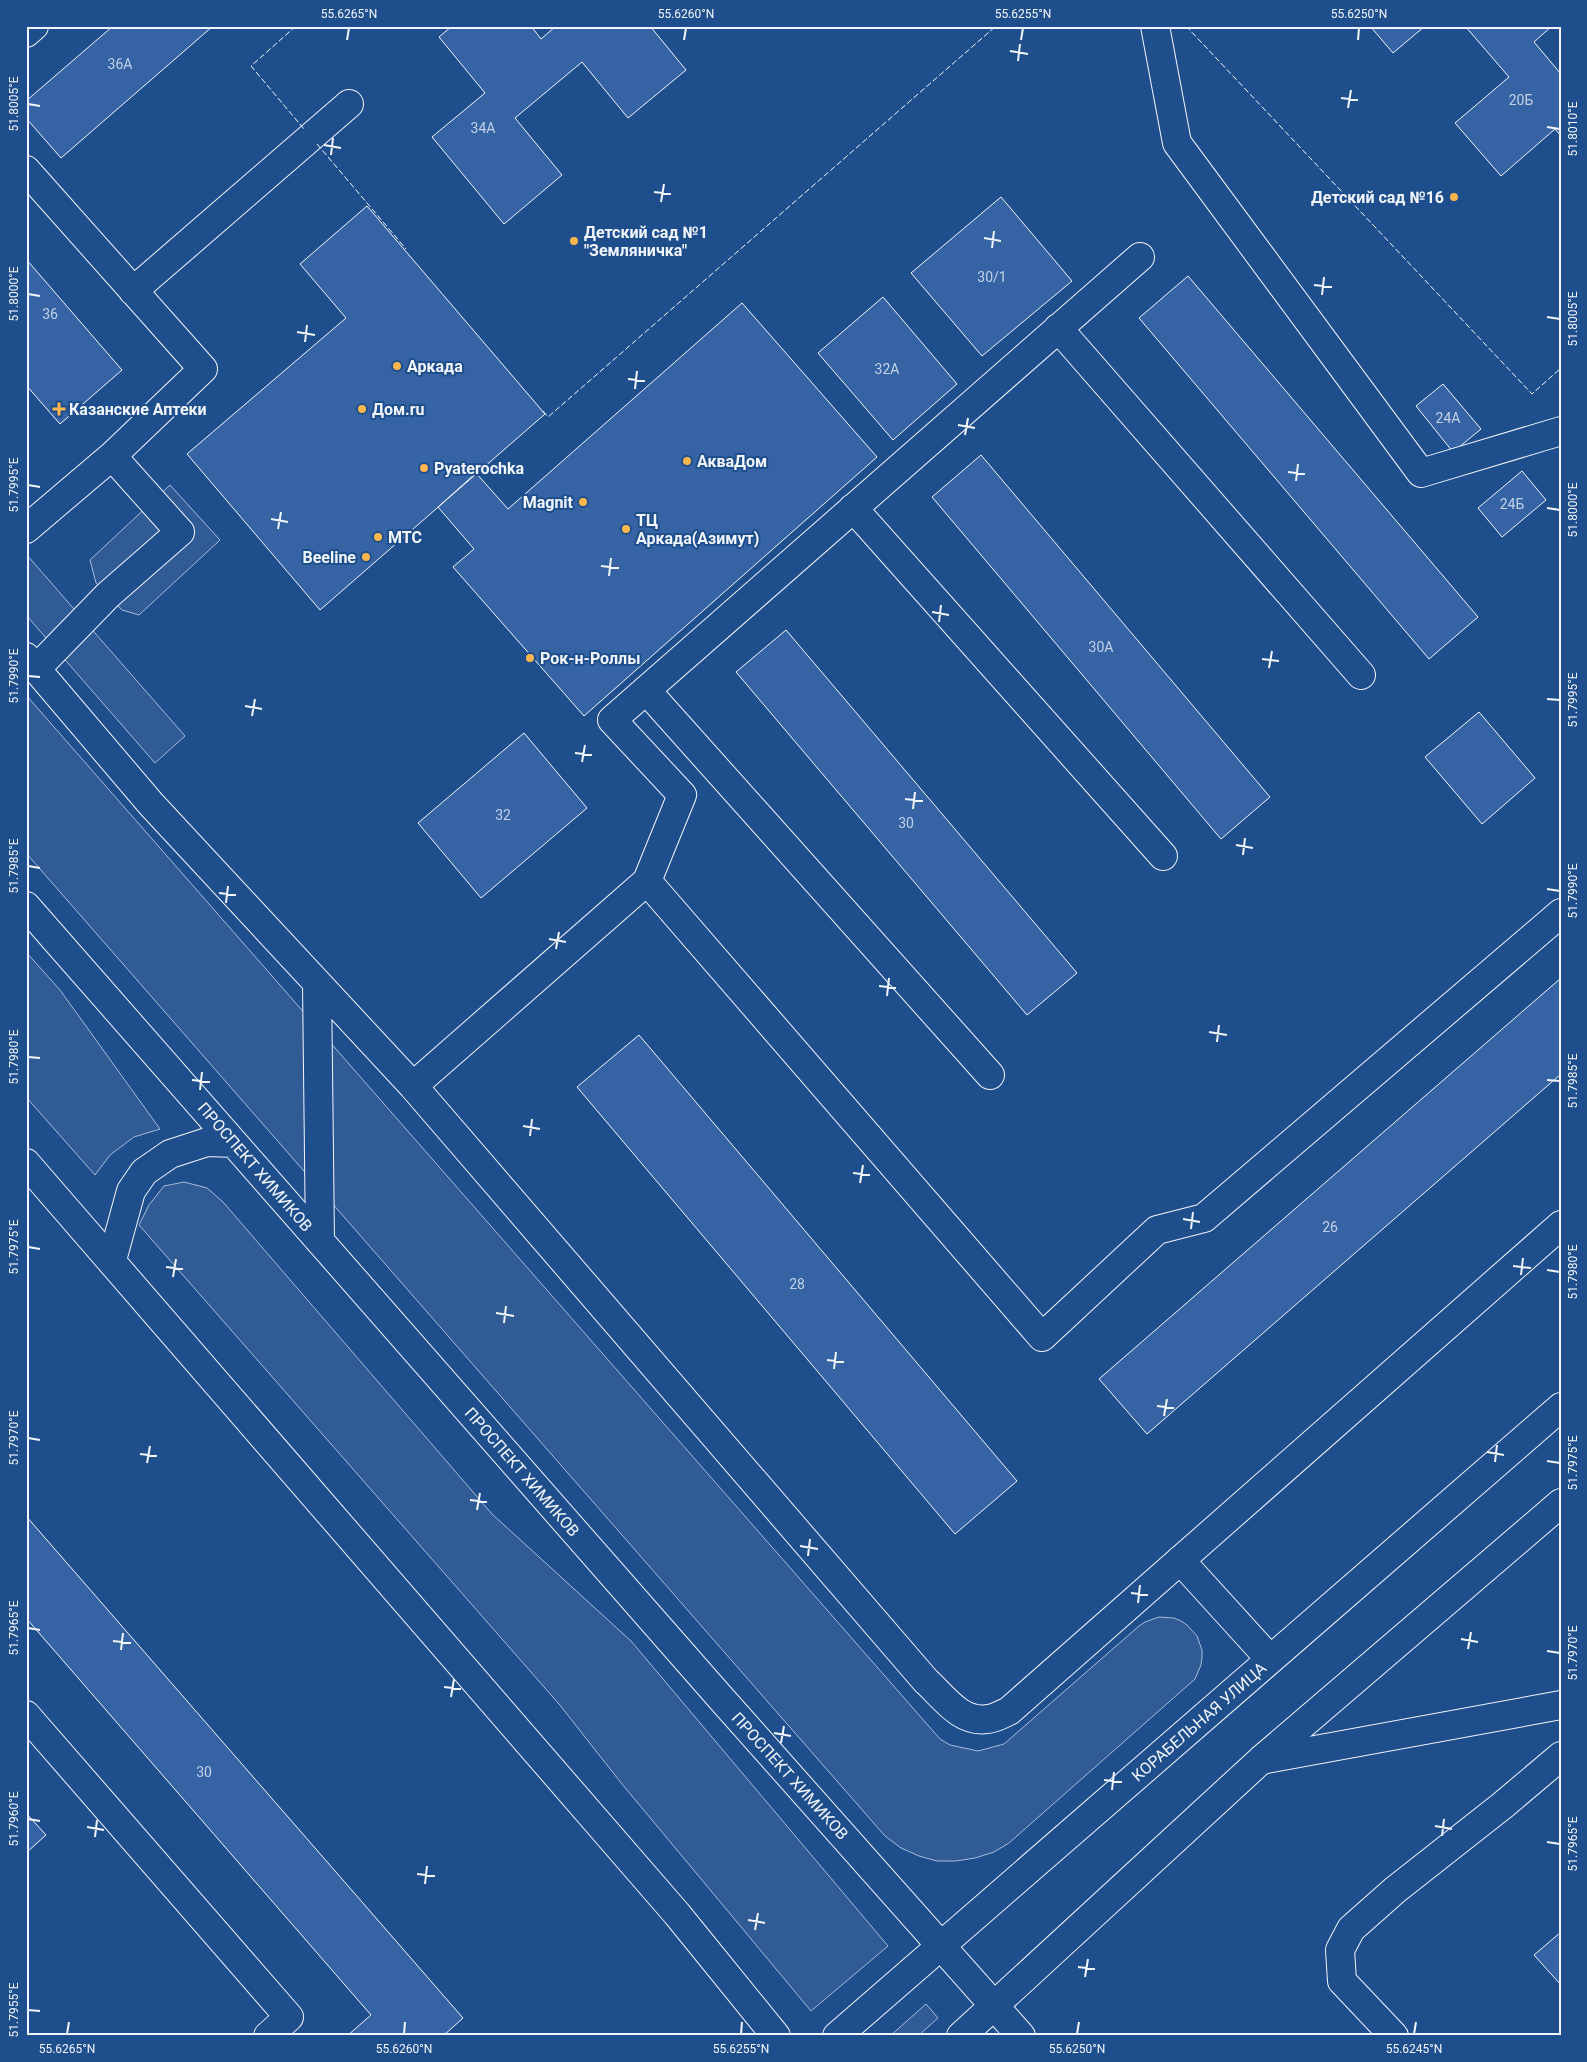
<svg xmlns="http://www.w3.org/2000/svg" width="1587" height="2062" viewBox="0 0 1587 2062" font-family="Roboto,sans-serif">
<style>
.built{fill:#305b95;stroke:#a8bbd7}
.building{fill:#3563a3;stroke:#f2f6ff}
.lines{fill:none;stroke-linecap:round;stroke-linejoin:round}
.minor-casing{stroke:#f2f6ff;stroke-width:30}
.major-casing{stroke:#f2f6ff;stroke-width:30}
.minor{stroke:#1f4e8c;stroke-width:28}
.major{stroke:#1f4e8c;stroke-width:28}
.fence{stroke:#f2f6ff;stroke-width:1;stroke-dasharray:6 2.5;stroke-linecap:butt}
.ticks{fill:none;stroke:#f2f6ff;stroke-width:2}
.poi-dot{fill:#ffb74d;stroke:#1f4e8c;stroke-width:2}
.labels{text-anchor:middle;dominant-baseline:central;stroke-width:4;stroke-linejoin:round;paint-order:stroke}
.number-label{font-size:14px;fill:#c3d1e8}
.poi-label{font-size:16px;font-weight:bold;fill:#f2f6ff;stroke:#1f4e8c;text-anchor:start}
.street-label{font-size:16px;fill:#f2f6ff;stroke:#1f4e8c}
.neatline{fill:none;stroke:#f2f6ff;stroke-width:2}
.ticks-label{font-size:12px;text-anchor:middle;fill:#f2f6ff}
</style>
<rect width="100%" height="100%" fill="#1f4e8c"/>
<path class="built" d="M170,485L220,540L139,615L122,610L96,583L90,560Z
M26,554L185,736L155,763L26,615Z
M26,695L940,1739L950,1745L978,1751L1004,1744L1139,1626L1145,1622L1159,1617L1174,1618L1181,1621L1187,1625L1197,1636L1202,1650V1657L1201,1665L1195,1679L1009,1843L994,1852L975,1858L956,1861H937L919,1856L901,1848L885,1836L26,853Z
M26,952L60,990L160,1129L134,1137L110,1155L95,1175L26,1097Z
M184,1182L207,1188L223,1202L492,1514L631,1641L888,1946L811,2011L622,1784L559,1704L139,1225L149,1205L164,1186Z
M926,2004L938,2018L918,2036H890Z"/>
<path class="building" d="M113,26H213L61,158L26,118V101Z
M452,26H531L541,39L556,26H650L686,70L628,118L582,62L515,118L562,175L504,224L432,137L485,93L439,37Z
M1370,26H1425L1393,53Z
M1465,26H1552L1534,42L1561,74V136L1555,129L1501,176L1455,123L1509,77Z
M1001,197L1072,281L982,356L911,273Z
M367,206L545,414L320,610L187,454L346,318L300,264Z
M26,259L122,370L60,424L26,385Z
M1188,276L1478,617L1429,659L1139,318Z
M883,297L957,384L893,440L818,353Z
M742,303L877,457L584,716L453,567L474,549L438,507L476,473L508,509Z
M1443,384L1481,429L1453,452L1416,406Z
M981,455L1270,797L1221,839L932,497Z
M1522,471L1546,500L1502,537L1478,508Z
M786,630L1077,973L1027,1015L736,672Z
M1479,712L1535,778L1482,824L1425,757Z
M524,733L587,808L481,898L418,823Z
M1561,978V1074L1147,1434L1099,1379Z
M639,1035L1017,1481L955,1534L577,1087Z
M26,1516L463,2018L443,2036H347L371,2015L26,1618Z
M26,1813L46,1835L26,1853Z
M1561,1932V1985L1534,1955Z"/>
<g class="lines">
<defs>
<path id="minor" d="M1155,26L1177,143L1421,473L1561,431
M26,33L34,26
M26,170L203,369L112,456L26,529
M133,291L349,104
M1058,328L1361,675
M853,508L1163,856
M26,657L151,804L413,1086L926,1681C943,1696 960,1723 987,1719C994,1719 1002,1714 1009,1711L1561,1225
M36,669L108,595L180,532L112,456
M646,690L990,1075
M647,881L682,795L612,720L1140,257
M317,983L320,1241
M413,1086L647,881L1042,1337L1157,1230L1204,1218L1561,913
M1180,1560L1270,1659
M26,1715L289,2017L268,2036
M1261,1760L1561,1705
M1394,2036L1342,1981L1340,1950L1351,1929L1395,1890L1503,1805L1561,1756"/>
<path id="major" d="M26,906L719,1696L1021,2036
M26,1163L677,1914L776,2036
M112,1260L131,1191L144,1172L170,1154L207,1142L234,1143
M837,2036L1561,1407
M961,2036L1261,1760L1561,1503"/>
</defs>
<use href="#minor" class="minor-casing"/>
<use href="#major" class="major-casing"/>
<use href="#minor" class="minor"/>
<use href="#major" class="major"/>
<path class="fence" d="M296,26L251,66L304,129
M1186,26L1532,394L1561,368
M317,144L406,249
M543,411L548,417L996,26"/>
</g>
<path class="ticks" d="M347,40L349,28M684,40L686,28M1021,40L1023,28M1358,40L1359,28M1010,51L1028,54M1018,61L1020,44M1341,98L1358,100M28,104L40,106M1348,108L1351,90M1547,127L1560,129M324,145L341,148M331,155L333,138M654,192L671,194M661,202L664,184M984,238L1001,241M992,248L994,231M1314,285L1332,287M28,294L40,296M1322,295L1324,277M1547,317L1560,319M297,332L315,335M305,342L307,325M628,379L645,381M635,389L637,371M958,425L975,428M965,435L968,418M1288,472L1305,474M1296,481L1298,464M28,485L40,487M1547,508L1560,510M271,519L288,522M278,529L281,512M601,566L619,568M609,576L611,558M932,612L949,615M939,622L941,605M1262,659L1279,661M1269,668L1272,651M28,676L40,677M1547,699L1560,700M245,706L262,709M252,716L255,699M575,753L592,755M582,762L585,745M905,799L923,801M913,809L915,792M1236,845L1253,848M1243,855L1245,838M28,866L40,868M1547,889L1560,891M219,893L236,895M226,903L228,886M549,939L566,942M556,949L559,932M879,986L896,988M887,996L889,978M1209,1032L1227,1035M1217,1042L1219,1025M28,1057L40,1058M192,1080L210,1082M1547,1080L1560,1081M200,1090L202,1072M523,1126L540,1129M530,1136L532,1119M853,1173L870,1175M860,1183L863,1165M1183,1219L1200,1222M1191,1229L1193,1212M28,1247L40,1249M1513,1266L1531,1268M166,1267L183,1269M1547,1270L1560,1272M1521,1275L1523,1258M173,1277L176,1259M496,1313L514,1316M504,1323L506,1306M827,1360L844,1362M834,1369L836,1352M1157,1406L1174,1408M1164,1416L1167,1399M28,1438L40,1440M1487,1452L1504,1455M140,1454L157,1456M1547,1461L1560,1463M1495,1462L1497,1445M147,1463L150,1446M470,1500L487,1502M477,1510L480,1493M800,1546L818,1549M808,1556L810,1539M1131,1593L1148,1595M1138,1603L1140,1585M28,1628L40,1630M1461,1639L1478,1642M113,1641L131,1643M1468,1649L1471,1632M121,1650L123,1633M1547,1651L1560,1653M444,1687L461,1689M451,1697L454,1679M774,1733L791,1736M781,1743L784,1726M1104,1780L1122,1782M1112,1790L1114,1772M28,1819L40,1821M1435,1826L1452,1829M87,1827L104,1830M1442,1836L1444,1819M95,1837L97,1820M1547,1842L1560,1844M417,1874L435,1876M425,1884L427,1866M748,1920L765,1923M755,1930L758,1913M1078,1967L1095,1969M1085,1977L1088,1959M28,2010L40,2011M67,2034L69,2022M404,2034L405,2022M741,2034L742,2022M1077,2034L1079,2022M1414,2034L1416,2022"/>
<g class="poi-dot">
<circle cx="1454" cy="197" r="5"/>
<circle cx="574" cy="241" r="5"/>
<circle cx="397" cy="366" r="5"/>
<path d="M56.5 401.5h5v5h5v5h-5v5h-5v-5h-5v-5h5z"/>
<circle cx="362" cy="409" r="5"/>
<circle cx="687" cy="461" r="5"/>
<circle cx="424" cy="468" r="5"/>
<circle cx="583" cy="502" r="5"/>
<circle cx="626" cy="529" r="5"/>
<circle cx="378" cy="537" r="5"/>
<circle cx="366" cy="557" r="5"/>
<circle cx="530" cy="658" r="5"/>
</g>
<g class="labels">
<g class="number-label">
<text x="120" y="64">36А</text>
<text x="1521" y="100">20Б</text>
<text x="483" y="128">34А</text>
<text x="992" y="277">30/1</text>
<text x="50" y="314">36</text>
<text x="887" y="369">32А</text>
<text x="1448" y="418">24А</text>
<text x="1512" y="504">24Б</text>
<text x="1101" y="647">30А</text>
<text x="503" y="815">32</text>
<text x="906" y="823">30</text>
<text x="1330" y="1227">26</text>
<text x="797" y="1284">28</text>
<text x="204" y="1772">30</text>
</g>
<g class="poi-label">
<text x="1444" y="197" text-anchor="end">Детский сад №16</text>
<text x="584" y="232">Детский сад №1<tspan x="584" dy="18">"Земляничка"</tspan></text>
<text x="407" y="366">Аркада</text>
<text x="69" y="409">Казанские Аптеки</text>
<text x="372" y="409">Дом.ru</text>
<text x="697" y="461">АкваДом</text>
<text x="434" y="468">Pyaterochka</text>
<text x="573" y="502" text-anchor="end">Magnit</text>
<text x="636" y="520">ТЦ<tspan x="636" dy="18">Аркада(Азимут)</tspan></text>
<text x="388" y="537">МТС</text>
<text x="356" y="557" text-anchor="end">Beeline</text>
<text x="540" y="658">Рок-н-Роллы</text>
</g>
<g class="street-label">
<text transform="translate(255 1167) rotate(49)">ПРОСПЕКТ ХИМИКОВ</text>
<text transform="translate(522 1472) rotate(49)">ПРОСПЕКТ ХИМИКОВ</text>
<text transform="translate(1199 1722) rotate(-41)">КОРАБЕЛЬНАЯ УЛИЦА</text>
<text transform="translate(790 1776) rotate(48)">ПРОСПЕКТ ХИМИКОВ</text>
</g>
</g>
<rect width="1587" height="2062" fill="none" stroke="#1f4e8c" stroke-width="55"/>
<rect x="28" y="28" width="1532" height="2006" class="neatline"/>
<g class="ticks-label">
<text x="349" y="18">55.6265°N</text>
<text x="686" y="18">55.6260°N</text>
<text x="1023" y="18">55.6255°N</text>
<text x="1359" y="18">55.6250°N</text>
<text transform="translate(14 104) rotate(-90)" y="4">51.8005°E</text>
<text transform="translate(1573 129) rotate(-90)" y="4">51.8010°E</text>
<text transform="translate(14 294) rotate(-90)" y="4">51.8000°E</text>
<text transform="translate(1573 319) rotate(-90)" y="4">51.8005°E</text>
<text transform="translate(14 485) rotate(-90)" y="4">51.7995°E</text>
<text transform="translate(1573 510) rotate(-90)" y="4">51.8000°E</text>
<text transform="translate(14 676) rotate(-90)" y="4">51.7990°E</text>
<text transform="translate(1573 700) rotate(-90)" y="4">51.7995°E</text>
<text transform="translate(14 866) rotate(-90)" y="4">51.7985°E</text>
<text transform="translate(1573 891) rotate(-90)" y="4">51.7990°E</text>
<text transform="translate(14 1057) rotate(-90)" y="4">51.7980°E</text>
<text transform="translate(1573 1081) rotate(-90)" y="4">51.7985°E</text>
<text transform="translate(14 1247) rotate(-90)" y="4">51.7975°E</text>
<text transform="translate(1573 1272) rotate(-90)" y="4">51.7980°E</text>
<text transform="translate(14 1438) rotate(-90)" y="4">51.7970°E</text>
<text transform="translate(1573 1463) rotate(-90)" y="4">51.7975°E</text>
<text transform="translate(14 1628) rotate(-90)" y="4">51.7965°E</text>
<text transform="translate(1573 1653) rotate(-90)" y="4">51.7970°E</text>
<text transform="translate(14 1819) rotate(-90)" y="4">51.7960°E</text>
<text transform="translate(1573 1844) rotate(-90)" y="4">51.7965°E</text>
<text transform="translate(14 2010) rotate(-90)" y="4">51.7955°E</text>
<text x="67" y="2053">55.6265°N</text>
<text x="404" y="2053">55.6260°N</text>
<text x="741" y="2053">55.6255°N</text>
<text x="1077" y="2053">55.6250°N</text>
<text x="1414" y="2053">55.6245°N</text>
</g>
</svg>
